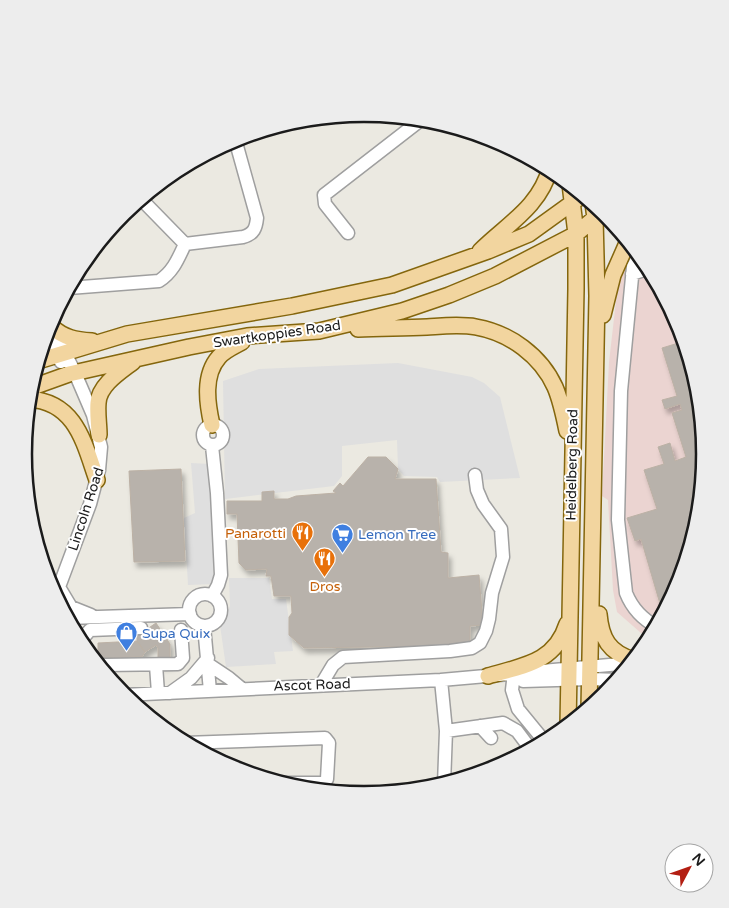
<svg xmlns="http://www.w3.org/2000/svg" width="729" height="908" viewBox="0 0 729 908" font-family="'Varela Round',sans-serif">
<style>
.commercial{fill:#ebd4d1}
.parking{fill:#dfdfdf}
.building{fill:#b8b2ab;stroke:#bcb1a5;filter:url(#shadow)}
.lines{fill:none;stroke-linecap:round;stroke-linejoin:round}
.minor-casing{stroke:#9f9f9f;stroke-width:15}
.major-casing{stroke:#84660d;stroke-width:18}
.minor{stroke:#fff;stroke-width:12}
.major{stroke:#f2d59f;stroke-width:15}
.labels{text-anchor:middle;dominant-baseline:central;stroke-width:4;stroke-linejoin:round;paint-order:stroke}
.street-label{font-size:14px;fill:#1b1b1b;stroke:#fff}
.food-label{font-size:14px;fill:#c56008;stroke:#fff;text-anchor:end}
.shop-label{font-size:14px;fill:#366cbe;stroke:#fff;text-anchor:start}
.rim{fill:none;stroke:#1b1b1b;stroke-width:2.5}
</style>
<defs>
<filter id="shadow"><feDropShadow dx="3" dy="5" stdDeviation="2.5" flood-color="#0004"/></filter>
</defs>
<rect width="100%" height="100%" fill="#ebe9e1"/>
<path class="commercial" d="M631,244L648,265L679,324L699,388L705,454L699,521L679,585L651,638L641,633L617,612L613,590L608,500L602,496L609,362L619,275Z"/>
<path class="parking" d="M398,363L472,377L484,383L500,397L520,478L440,482L437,477L404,476L398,469L397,440L342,446V476L334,486L225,499L223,381L259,369Z
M191,463L210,464L214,584L188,585L184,518L195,513Z
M229,578H269L272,599H286L293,651L274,652L276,664L226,667L220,625L226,616L230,606Z"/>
<path class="building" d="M685,341L699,388L705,454L699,521L679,585L663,614L641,539L635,541L627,518L657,509L644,470L664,464L658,447L670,443L675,461L686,457L672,413L682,410L680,404L665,409L662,400L677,396L662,348Z
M368,457H386L398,469L395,479H436L441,552L448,553V578L479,575L483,625L470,626V642L434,646L304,648L289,635V617L292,613L291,596H274L271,576H266L267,569L246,570L239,563L237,514H227V501H262V492L274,491V499H288L296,496L336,493L333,491L340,483L343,486Z
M181,469L185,561L134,562L129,471Z
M156,623L170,644V664H158V648L156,645L145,652L137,641V636Z
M137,641L145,652L142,657L98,658V643Z"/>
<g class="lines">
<defs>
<path id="minor" d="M141,199L185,244
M348,233L325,204L324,195L422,119
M185,244L243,237C254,234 256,228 257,218L235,139
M639,255L633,267L621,391L618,520L626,593C632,608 642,619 657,627
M632,274L650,268
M69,288L159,281C173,272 178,259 185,244
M51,325L75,373L93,415L101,447L99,470L90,504L56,595
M45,338L61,362
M203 435a10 10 0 1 1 20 0a10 10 0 1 1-20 0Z
M59,587L71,607L91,615
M189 610a16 16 0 1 1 32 0a16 16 0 1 1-32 0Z
M212,596L218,585L221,575L217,493L212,446
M68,618L190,614
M204,626L210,691
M82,644L83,638L90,630L141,628
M208,664L229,678L241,688
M103,665L178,664L183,658L181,630
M156,665L158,693
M514,673L512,690L518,709L545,742
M441,680L446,731L444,784
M523,681L590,679L618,680
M321,685L333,665L343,657L450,651L472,648L480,643L486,631L489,619L492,593L503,557L501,529L483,504L477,490L475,475
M170,693L191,678L208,658
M123,695L441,680L632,663
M480,726L491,738
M446,731L503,723L517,731L526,743L528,751
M185,743L325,738L329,743L327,779L324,783H279"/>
<path id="major" d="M480,251C506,225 540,207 550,168
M603,315L613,275L628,241
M52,327C64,338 76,340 92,341
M358,329C381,328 404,328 427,327C443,326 460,324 476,327C510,333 541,356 555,387C561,401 564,416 567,431
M38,361L127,334L292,306L392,285L488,251L529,234L583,195
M30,388L69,374L189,347L247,336L319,331L402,311L449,295L495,276L576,234L603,211
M29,399C76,402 84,443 97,480
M212,425C207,403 203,375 219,357C225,350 235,346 242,342
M99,435C99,425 97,414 98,403C99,385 120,372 133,362
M599,614C601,638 609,653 634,660
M488,676C522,666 555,663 567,624
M589,709L597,296L595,218L593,203
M568,726L576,289V234L570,184"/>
</defs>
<use href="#minor" class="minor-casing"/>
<use href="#major" class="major-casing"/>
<use href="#minor" class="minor"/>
<use href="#major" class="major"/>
</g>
<defs>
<symbol id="restaurant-pin" viewBox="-11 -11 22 30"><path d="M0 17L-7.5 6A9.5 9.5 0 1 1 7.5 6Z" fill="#e8710a" stroke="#fff"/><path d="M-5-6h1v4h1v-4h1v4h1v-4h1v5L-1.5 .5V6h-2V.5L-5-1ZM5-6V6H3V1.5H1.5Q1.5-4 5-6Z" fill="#fff"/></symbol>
<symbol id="supermarket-pin" viewBox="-11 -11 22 30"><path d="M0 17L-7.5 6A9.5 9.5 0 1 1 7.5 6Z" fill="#3f7fe0" stroke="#fff"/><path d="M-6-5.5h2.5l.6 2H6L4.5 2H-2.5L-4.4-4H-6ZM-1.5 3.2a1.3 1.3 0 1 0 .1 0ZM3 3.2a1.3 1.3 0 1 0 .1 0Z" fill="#fff"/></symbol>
<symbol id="shop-pin" viewBox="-11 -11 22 30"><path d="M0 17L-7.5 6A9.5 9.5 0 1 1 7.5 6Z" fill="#3f7fe0" stroke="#fff"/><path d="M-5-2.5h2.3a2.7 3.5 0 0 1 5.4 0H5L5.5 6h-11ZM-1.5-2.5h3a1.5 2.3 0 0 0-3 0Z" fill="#fff"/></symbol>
</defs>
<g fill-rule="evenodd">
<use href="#restaurant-pin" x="290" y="520" width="25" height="34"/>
<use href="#supermarket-pin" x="330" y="522" width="25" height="34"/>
<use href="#restaurant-pin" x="312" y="546" width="25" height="34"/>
<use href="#shop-pin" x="114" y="620" width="25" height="34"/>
</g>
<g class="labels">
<g class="street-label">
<text transform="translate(277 334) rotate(-8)">Swartkoppies Road</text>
<text transform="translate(572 465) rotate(-89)">Heidelberg Road</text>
<text transform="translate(86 509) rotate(-72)">Lincoln Road</text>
<text transform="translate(312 685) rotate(-2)">Ascot Road</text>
</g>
<g class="food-label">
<text x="286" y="533">Panarotti</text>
<text x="325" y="586" text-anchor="middle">Dros</text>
</g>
<g class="shop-label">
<text x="358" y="534">Lemon Tree</text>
<text x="142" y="633">Supa Quix</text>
</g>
</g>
<path d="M0 0H729V908H0ZM32 454a332 332 0 1 1 664 0a332 332 0 1 1-664 0Z" fill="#ededed" fill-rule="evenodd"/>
<path class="rim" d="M32 454a332 332 0 1 1 664 0a332 332 0 1 1-664 0Z"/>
<g transform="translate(689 868) rotate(49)"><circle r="24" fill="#ffffff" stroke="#a4a4a4"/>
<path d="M0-4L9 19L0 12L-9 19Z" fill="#b31e12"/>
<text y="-8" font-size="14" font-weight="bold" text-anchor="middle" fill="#1b1b1b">N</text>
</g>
</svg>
